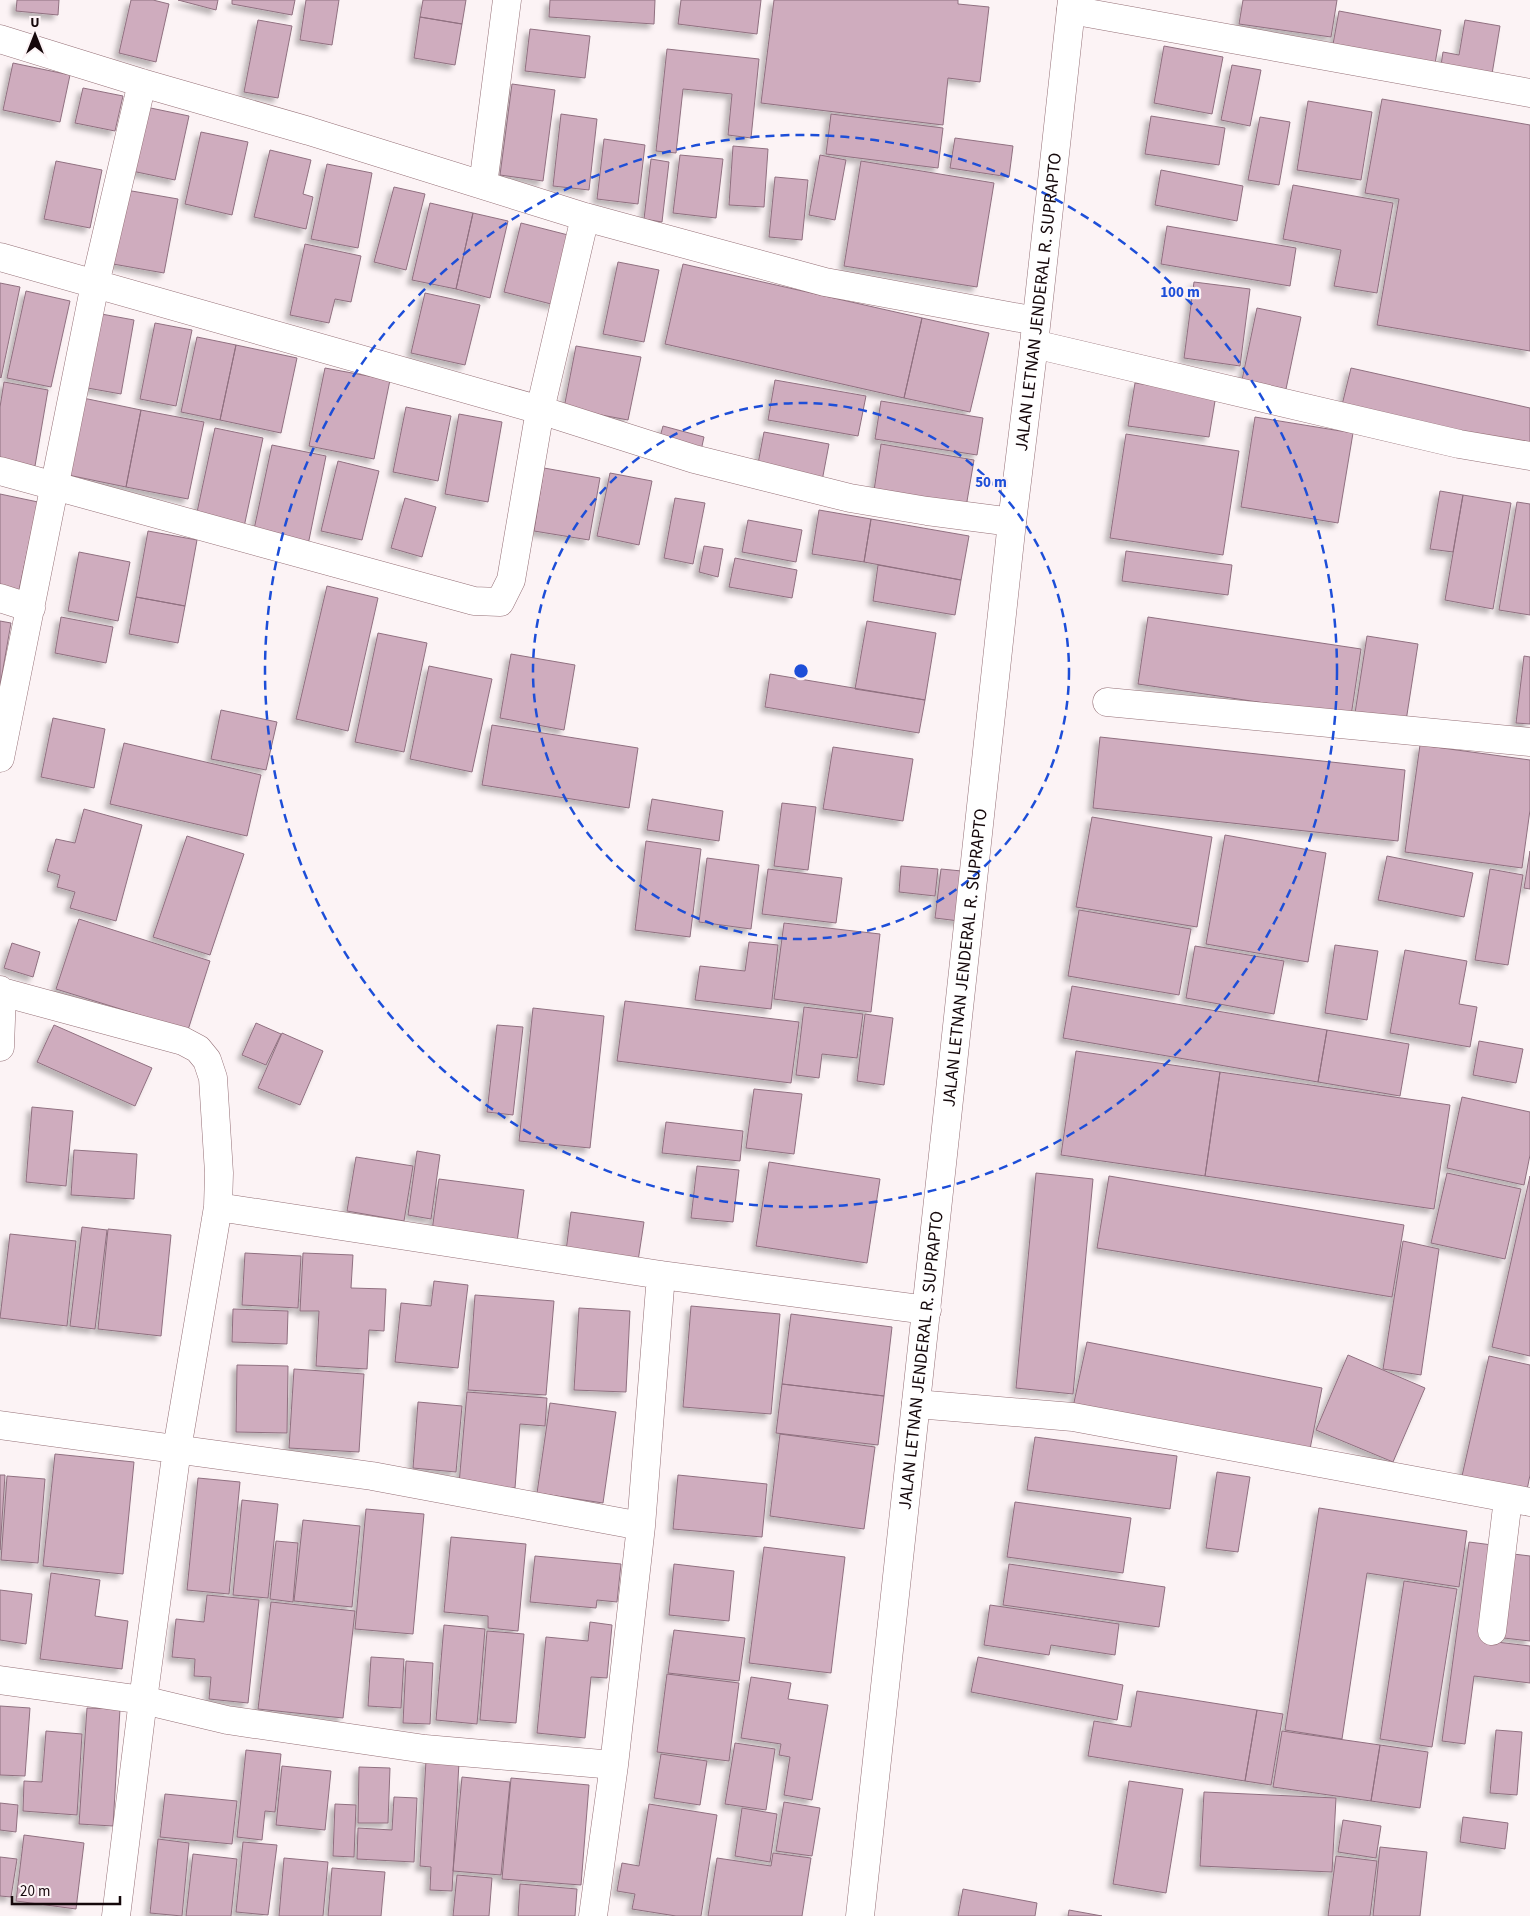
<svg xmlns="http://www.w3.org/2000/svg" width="1530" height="1916" font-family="'Source Sans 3',sans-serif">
  <defs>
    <filter id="shadow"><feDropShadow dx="-4.5" dy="4.5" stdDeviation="2.5" flood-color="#0004"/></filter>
  </defs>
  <rect width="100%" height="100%" fill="#fcf3f5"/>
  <path fill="#cfacbe" stroke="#907080" filter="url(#shadow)" d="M17,0H59L58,15L16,11Z
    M131,0H153L169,4L156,62L119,53Z
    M178,0H218L216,10Z
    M232,0H295L292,15L232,4Z
    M306,0H339L332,45L300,40Z
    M423,0H466L462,24L420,17Z
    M550,0H655L654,24L549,17Z
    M681,0H761L757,34L678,24Z
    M774,0H958V4L989,7L980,82L948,78L943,125L761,103Z
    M1243,0H1337L1331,37L1239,24Z
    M1339,11L1441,30L1434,69L1332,50Z
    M420,17L462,24L455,65L414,58Z
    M258,20L292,26L278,98L244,92Z
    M1465,20L1500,26L1491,80L1440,72L1443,52L1459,55Z
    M530,29L590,36L585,78L525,71Z
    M1164,46L1223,57L1212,114L1154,103Z
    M667,49L759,59L751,138L728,135L732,94L683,89L676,153L656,151Z
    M13,63L70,75L60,122L3,110Z
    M1232,65L1261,70L1250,126L1221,120Z
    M512,84L555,90L543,181L500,175Z
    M83,88L123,96L115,131L75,123Z
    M1382,99L1530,125V351L1377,325L1399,199L1365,193Z
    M1308,101L1372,112L1361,180L1297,170Z
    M141,106L189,116L175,180L127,170Z
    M561,114L597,119L589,190L553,186Z
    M831,114L943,128L938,168L826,154Z
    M1151,116L1225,128L1219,165L1145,154Z
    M1260,117L1290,122L1279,185L1248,180Z
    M201,132L248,142L232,215L185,204Z
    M955,138L1013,146L1009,177L950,168Z
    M604,139L645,145L638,204L597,199Z
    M733,146L768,149L764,207L729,205Z
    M270,150L311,160L303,194L313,197L306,229L254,217Z
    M680,155L723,159L716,218L673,213Z
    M820,155L846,160L835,220L809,215Z
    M651,159L669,162L662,222L644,219Z
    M56,161L102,170L90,228L44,219Z
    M861,161L994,183L977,287L844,266Z
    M327,164L372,173L358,248L311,239Z
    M1161,170L1243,186L1237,221L1155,205Z
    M775,177L808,180L802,240L769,237Z
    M1293,185L1393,203L1377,293L1334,286L1341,250L1283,239Z
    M394,187L425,194L406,270L374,262Z
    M126,190L178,199L164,273L113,264Z
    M430,203L473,213L456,289L412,280Z
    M473,213L508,221L490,298L456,289Z
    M521,223L572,236L555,305L504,292Z
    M1167,226L1296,248L1290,286L1161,264Z
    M305,244L361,256L351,302L335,299L329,323L290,315Z
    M618,262L659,270L644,342L603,334Z
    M683,264L922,318L904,398L665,344Z
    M1194,282L1250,289L1240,366L1184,358Z
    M0,283L20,287L1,378L0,377Z
    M26,291L70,301L51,387L7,378Z
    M425,293L480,305L465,365L411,353Z
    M1257,308L1301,317L1286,389L1242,380Z
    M96,313L134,320L121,394L82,387Z
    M922,318L989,333L970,412L904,398Z
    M155,323L192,330L176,406L140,399Z
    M197,337L236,345L220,420L181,412Z
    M236,345L297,358L281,433L220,420Z
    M576,346L641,357L628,420L564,408Z
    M325,368L390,380L374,459L309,446Z
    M1351,368L1530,408V447L1342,405Z
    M775,380L866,396L858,436L768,420Z
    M4,382L48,390L35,466L0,460V407Z
    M1135,383L1216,395L1209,437L1128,426Z
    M83,398L141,410L126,487L68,475Z
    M881,401L983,418L977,455L875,439Z
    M406,407L451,416L438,481L393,472Z
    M141,410L204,422L188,499L126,487Z
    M459,414L502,422L488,502L445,494Z
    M1255,417L1353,433L1338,523L1241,507Z
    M663,426L704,437L700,455L658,444Z
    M215,428L263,438L244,527L196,517Z
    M764,432L829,444L822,481L757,469Z
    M1126,434L1239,451L1223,555L1110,538Z
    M881,444L974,460L965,513L873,497Z
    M272,445L326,456L308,545L253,534Z
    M338,461L379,471L362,540L321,531Z
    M544,468L600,478L589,540L534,531Z
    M610,473L652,481L639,545L597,536Z
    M1440,491L1463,495L1453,552L1430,549Z
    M0,494L38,502L19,590L0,586Z
    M1463,495L1511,503L1493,609L1445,600Z
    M405,498L436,507L422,557L391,548Z
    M675,498L705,503L693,564L664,558Z
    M1517,502L1530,504V615L1499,610Z
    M819,510L871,519L864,562L812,554Z
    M871,519L969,536L961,580L864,562Z
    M748,520L802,530L796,562L742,552Z
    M148,531L197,540L185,606L136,597Z
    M704,546L723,549L718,577L699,572Z
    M1126,551L1232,565L1228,595L1122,581Z
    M79,552L130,562L118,621L68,611Z
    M735,558L797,570L792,598L729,587Z
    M878,565L961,580L955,615L873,601Z
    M327,586L378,598L348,731L296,719Z
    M136,597L185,606L178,643L129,634Z
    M61,617L113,627L106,663L55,653Z
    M1148,617L1361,649L1351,716L1138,684Z
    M0,621L11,623L0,686Z
    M867,621L936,633L925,700L855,689Z
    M378,633L427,643L404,752L355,742Z
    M1367,636L1418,644L1406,721L1355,713Z
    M511,654L575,665L564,730L500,718Z
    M1524,656L1530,657V724L1516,723Z
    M429,666L492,679L472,772L410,759Z
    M770,674L925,700L919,733L765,707Z
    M221,710L277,722L266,770L211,759Z
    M53,718L105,729L94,788L41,777Z
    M492,725L638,748L629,808L482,785Z
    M1100,737L1405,770L1398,841L1093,808Z
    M124,743L261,775L247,836L110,804Z
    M1420,745L1530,760V810L1522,868L1405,852Z
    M833,747L913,759L903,821L823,809Z
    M652,799L723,811L719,841L647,830Z
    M782,803L816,807L808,870L774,866Z
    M84,809L142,825L116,921L70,908L75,892L57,887L60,875L47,871L56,839L75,843Z
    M1092,817L1212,837L1197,927L1076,907Z
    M1225,835L1326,853L1308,962L1206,944Z
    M187,836L244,854L210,955L153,937Z
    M646,841L701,849L690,937L635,930Z
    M1530,851V889L1524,888Z
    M1387,856L1473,873L1464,917L1378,900Z
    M707,858L759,865L751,929L699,922Z
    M901,866L938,869L935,896L899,892Z
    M768,869L842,878L836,923L762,914Z
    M941,869L972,872L967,922L935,918Z
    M1490,869L1523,875L1508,965L1475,960Z
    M1079,910L1191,929L1179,995L1068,976Z
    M79,919L210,961L188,1030L56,989Z
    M784,923L880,934L871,1012L774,999Z
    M749,942L778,945L771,1009L695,1000L700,966L745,971Z
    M12,943L40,952L33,977L4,968Z
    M1335,945L1378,951L1367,1020L1325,1013Z
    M1195,946L1284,961L1274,1014L1186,998Z
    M1405,950L1467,961L1459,1004L1477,1007L1470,1047L1390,1033Z
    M1072,986L1327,1030L1318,1082L1063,1038Z
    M625,1001L799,1022L791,1083L617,1061Z
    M804,1007L863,1014L857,1058L822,1054L819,1078L796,1075Z
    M533,1008L604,1016L590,1148L519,1141Z
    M865,1014L893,1018L884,1085L857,1081Z
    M256,1023L281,1034L266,1065L242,1055Z
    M54,1025L152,1068L135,1106L37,1062Z
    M497,1025L523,1027L513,1115L487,1112Z
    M1327,1030L1409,1044L1400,1096L1318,1082Z
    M282,1033L323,1051L300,1105L258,1088Z
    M1479,1041L1523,1049L1516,1083L1473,1075Z
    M1076,1051L1220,1072L1205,1176L1061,1155Z
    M1220,1072L1450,1105L1434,1209L1205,1176Z
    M754,1089L802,1094L794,1154L746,1148Z
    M1462,1097L1530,1112V1155L1524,1185L1447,1168Z
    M32,1107L73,1111L66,1186L26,1182Z
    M666,1122L743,1131L740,1161L662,1153Z
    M74,1150L137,1154L134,1199L71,1195Z
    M417,1151L440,1155L431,1219L408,1215Z
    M356,1157L413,1166L404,1221L347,1211Z
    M769,1162L880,1179L867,1263L756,1246Z
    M697,1166L739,1170L733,1222L691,1218Z
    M1036,1173L1093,1179L1073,1394L1016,1388Z
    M1447,1173L1521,1189L1505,1259L1431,1243Z
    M1109,1176L1404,1225L1392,1297L1097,1248Z
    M1530,1176V1356L1492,1347Z
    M439,1179L524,1190L517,1242L432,1231Z
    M571,1212L644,1222L638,1261L566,1251Z
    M82,1227L107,1230L95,1329L70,1326Z
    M108,1229L171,1235L161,1336L98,1329Z
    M10,1234L76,1241L67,1326L0,1318Z
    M1403,1241L1439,1249L1421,1375L1383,1369Z
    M245,1253L301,1256L298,1308L242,1305Z
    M303,1253L353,1255L351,1288L386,1289L384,1331L369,1330L367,1369L316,1366L319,1311H300Z
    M434,1281L468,1285L458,1368L395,1362L401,1303L431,1306Z
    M475,1295L554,1301L546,1395L468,1390Z
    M691,1306L780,1314L771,1414L683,1407Z
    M579,1308L630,1311L626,1392L574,1390Z
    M233,1309L288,1311L287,1344L232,1342Z
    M791,1314L892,1327L884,1396L782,1384Z
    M1087,1342L1322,1388L1309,1454L1073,1407Z
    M1348,1355L1425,1388L1393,1462L1316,1430Z
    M1489,1356L1530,1365V1475L1527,1490L1462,1476Z
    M237,1365L288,1366L287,1433L236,1432Z
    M294,1369L364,1374L359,1452L289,1448Z
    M782,1384L884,1396L878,1445L776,1433Z
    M467,1392L547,1398L545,1426L520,1424L515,1488L459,1484Z
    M418,1402L462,1406L456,1472L413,1468Z
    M550,1403L616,1412L603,1503L537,1493Z
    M780,1434L875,1447L864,1529L770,1516Z
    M1035,1437L1177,1456L1170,1509L1027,1490Z
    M55,1454L134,1462L123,1574L43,1566Z
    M1217,1472L1250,1477L1238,1552L1206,1548Z
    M0,1475H5L0,1550Z
    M678,1475L767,1484L762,1537L673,1529Z
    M7,1476L45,1479L38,1563L1,1560Z
    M198,1478L240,1482L229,1594L187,1590Z
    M242,1500L278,1504L268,1598L233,1595Z
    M1015,1502L1131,1518L1123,1573L1007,1557Z
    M1319,1508L1467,1531L1459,1587L1367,1573L1342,1739L1285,1730Z
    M366,1509L424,1514L413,1634L355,1629Z
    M303,1520L360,1526L352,1607L294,1601Z
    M451,1537L526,1544L518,1631L488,1628V1616L444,1612Z
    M276,1541L298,1543L293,1602L270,1599Z
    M1469,1542L1500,1546L1488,1641L1530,1646V1683L1474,1676L1465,1744L1442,1741Z
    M764,1547L845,1557L831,1673L749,1663Z
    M1505,1553L1530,1556V1641L1495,1637Z
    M535,1556L621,1564L617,1602L597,1600L596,1608L530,1602Z
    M674,1564L734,1571L729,1621L669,1615Z
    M1009,1564L1165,1587L1159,1627L1003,1605Z
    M51,1573L100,1580L95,1616L128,1621L122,1669L40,1659Z
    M1404,1581L1457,1589L1432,1747L1380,1739Z
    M0,1590L32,1594L26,1644L0,1640Z
    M207,1595L259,1600L248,1703L209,1699L211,1677L194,1676L195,1659L172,1657L176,1619L204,1622Z
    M271,1602L355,1611L343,1718L258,1709Z
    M990,1605L1119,1624L1115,1655L1051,1645L1049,1655L984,1645Z
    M590,1622L612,1625L607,1678L591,1677L585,1738L537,1733L546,1637L588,1641Z
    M444,1625L485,1629L477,1724L436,1720Z
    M674,1630L745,1638L739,1681L668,1673Z
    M487,1631L524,1634L516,1723L480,1720Z
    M371,1657L404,1659L401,1708L368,1706Z
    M978,1657L1123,1685L1117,1720L971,1692Z
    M406,1661L433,1663L430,1724L403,1723Z
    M667,1674L739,1683L729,1761L657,1752Z
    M751,1677L791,1683L788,1699L828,1705L812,1800L784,1795L790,1757L779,1755L781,1744L741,1738Z
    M1137,1691L1257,1710L1245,1781L1088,1756L1094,1721L1131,1727Z
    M0,1706L30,1708L25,1776L0,1775Z
    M87,1708L120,1709L113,1826L79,1824Z
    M1257,1710L1283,1714L1271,1785L1245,1781Z
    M1496,1730L1522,1732L1517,1795L1490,1793Z
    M46,1731L82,1734L77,1815L23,1811L24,1781L42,1782Z
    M1282,1731L1380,1745L1371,1801L1273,1787Z
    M735,1743L775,1749L766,1810L725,1804Z
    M1380,1745L1428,1752L1420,1808L1371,1801Z
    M246,1750L281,1754L275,1812L265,1811L262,1840L237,1837Z
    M661,1754L707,1761L700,1805L654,1798Z
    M426,1760L459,1762L452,1891L430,1890L431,1867L420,1866Z
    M282,1766L331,1771L325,1830L276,1825Z
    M359,1767L390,1768L388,1823H358Z
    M462,1777L510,1782L501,1875L453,1871Z
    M511,1778L589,1785L581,1885L502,1879Z
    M1129,1781L1183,1789L1166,1893L1113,1884Z
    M1204,1792L1336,1798L1332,1872L1200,1866Z
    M165,1794L237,1801L232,1844L160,1837Z
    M394,1797L417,1798L414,1862L357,1859L358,1828L392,1830Z
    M784,1802L820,1808L812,1856L776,1851Z
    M0,1803L18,1805L16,1832L0,1830Z
    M335,1804L356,1805L354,1857L333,1856Z
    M649,1804L717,1815L701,1916H676L632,1909L635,1894L617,1891L622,1863L639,1866Z
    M742,1808L777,1814L770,1862L735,1856Z
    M1463,1817L1508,1823L1505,1849L1460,1842Z
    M1343,1820L1381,1826L1376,1858L1338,1852Z
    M24,1835L84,1843L76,1909L16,1901Z
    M158,1839L189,1843L182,1916L150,1913Z
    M243,1842L277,1845L268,1915L236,1912Z
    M1380,1847L1427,1852L1420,1916H1373Z
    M773,1853L811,1858L802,1916H708L717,1858L771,1866Z
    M193,1854L237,1859L231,1916H186Z
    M1336,1856L1377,1861L1370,1916H1328Z
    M0,1857L17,1859L11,1897L0,1896Z
    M284,1858L328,1862L323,1916H279Z
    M332,1868L385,1872L381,1916H328Z
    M457,1875L492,1878L489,1916H453Z
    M520,1884L577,1889L575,1916H518Z
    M963,1889L1037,1903L1035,1916H958Z
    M1069,1910L1102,1916H1068Z"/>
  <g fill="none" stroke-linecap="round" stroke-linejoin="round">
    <g stroke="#957077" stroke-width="29">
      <path id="minor" d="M1071,10L1530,93
        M0,39L142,83L309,131L585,217L825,282L1036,321
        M483,185L507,0
        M0,257L540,410L694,459L850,498L927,511L1012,522
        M1034,344L1459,444L1530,456
        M0,471L474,601L500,602L511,580L540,410L585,217
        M0,598L31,608
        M1107,702L1530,742
        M0,758L95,284L142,83
        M0,990L2,992L183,1041L198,1049L207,1060L213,1078L219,1173L218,1207L661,1275L927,1310
        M0,992H2L0,1047
        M916,1404L1073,1417L1530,1502
        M0,1425L372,1476L641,1526
        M1492,1631L1508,1499
        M0,1680L143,1700L227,1720L425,1749L614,1765L641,1526L661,1275
        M116,1916L143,1700L177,1449L218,1207
        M593,1916L614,1765"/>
    </g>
    <g stroke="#957077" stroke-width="29">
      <g id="primary">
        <path id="s1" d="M860,1916L1012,522L1034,344L1072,0"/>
      </g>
    </g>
    <use href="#minor" stroke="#fff" stroke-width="28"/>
    <use href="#primary" stroke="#fff" stroke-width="28"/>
  </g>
  <g fill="none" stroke="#1d4ed8" stroke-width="2.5" stroke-dasharray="9 6">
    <circle cx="801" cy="671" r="268"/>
    <circle cx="801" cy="671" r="536"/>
  </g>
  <g text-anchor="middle" stroke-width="4.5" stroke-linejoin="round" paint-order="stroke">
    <g font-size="18" fill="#15080b" stroke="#fcf3f5">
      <text dy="6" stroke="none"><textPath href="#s1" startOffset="1624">JALAN LETNAN JENDERAL R. SUPRAPTO</textPath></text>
      <text dy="6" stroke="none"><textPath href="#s1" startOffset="964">JALAN LETNAN JENDERAL R. SUPRAPTO</textPath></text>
      <text dy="6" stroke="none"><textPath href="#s1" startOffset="559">JALAN LETNAN JENDERAL R. SUPRAPTO</textPath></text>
    </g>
  </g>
  <circle cx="801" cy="671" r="8" fill="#1d4ed8" stroke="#fcf3f5" stroke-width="2.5"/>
  <g font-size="15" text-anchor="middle" font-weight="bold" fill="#1d4ed8" stroke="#fcf3f5" stroke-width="4.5" stroke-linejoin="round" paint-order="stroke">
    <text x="1180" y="297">100 m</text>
    <text x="991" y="487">50 m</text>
  </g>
  <g transform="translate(35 35)" stroke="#fcf3f5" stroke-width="4" paint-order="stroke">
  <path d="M0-4L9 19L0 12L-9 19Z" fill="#15080b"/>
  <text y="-8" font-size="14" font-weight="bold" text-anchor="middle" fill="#15080b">U</text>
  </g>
  <path d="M12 1896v8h108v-8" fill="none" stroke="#15080b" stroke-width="2.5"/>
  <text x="20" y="1896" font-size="15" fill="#15080b" stroke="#fcf3f5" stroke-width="4" paint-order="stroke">20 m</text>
</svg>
